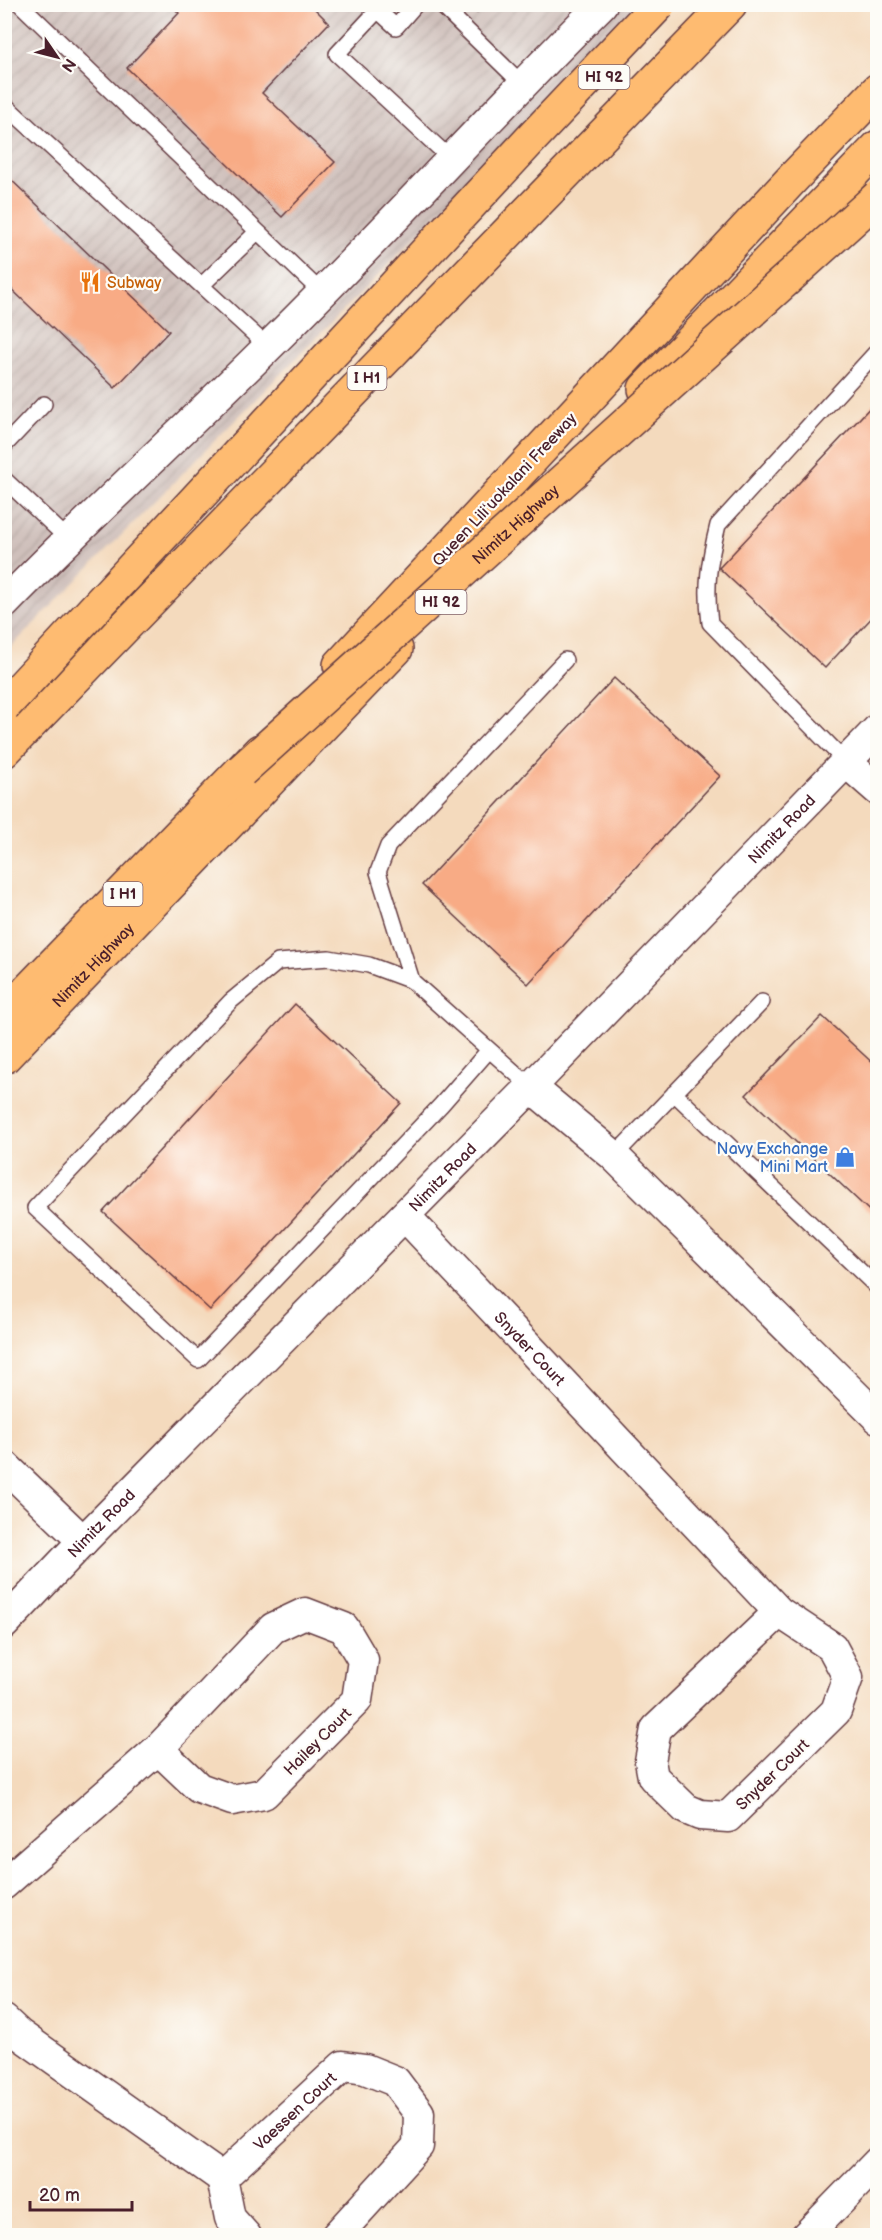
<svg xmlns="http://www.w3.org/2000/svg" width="882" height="2240" font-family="'Balsamiq Sans',sans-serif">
  <defs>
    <pattern id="industrial-furrows" width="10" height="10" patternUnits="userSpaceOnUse" patternTransform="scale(1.5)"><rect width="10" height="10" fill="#cfc0bb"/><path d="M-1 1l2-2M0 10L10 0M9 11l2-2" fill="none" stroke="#b3a5a1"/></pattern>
  </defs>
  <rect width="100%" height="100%" fill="#fdfcf7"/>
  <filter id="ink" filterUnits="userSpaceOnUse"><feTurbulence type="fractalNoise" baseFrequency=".0167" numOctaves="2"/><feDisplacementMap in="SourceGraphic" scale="12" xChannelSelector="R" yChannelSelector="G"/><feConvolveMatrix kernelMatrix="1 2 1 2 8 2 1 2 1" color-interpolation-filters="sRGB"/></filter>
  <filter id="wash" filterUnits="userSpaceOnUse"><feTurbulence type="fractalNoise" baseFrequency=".008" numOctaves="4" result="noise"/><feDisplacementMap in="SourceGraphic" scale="24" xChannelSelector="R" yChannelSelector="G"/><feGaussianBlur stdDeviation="1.35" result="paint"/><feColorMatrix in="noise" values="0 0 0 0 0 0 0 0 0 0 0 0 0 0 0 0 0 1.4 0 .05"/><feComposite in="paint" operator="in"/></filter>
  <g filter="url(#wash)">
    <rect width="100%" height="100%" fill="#f4dabd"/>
    <path fill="url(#industrial-furrows)" d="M5,5H645L5,653Z"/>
    <g id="blocks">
      <path fill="#f8ab85" d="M170,4H310L329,23L262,93L335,162L282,217L127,68L179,13Z
        M469,4H484L477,12Z
        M4,173L169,331L115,388L4,282Z
        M878,399V611L825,668L719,568Z
        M614,678L720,776L528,984L422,885Z
        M295,1004L401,1103L210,1310L103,1212Z
        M822,1016L878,1068V1219L746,1095Z"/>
    </g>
  </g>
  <g filter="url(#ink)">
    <use href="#blocks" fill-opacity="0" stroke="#643b41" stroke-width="1.5"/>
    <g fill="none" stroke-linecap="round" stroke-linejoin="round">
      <g stroke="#643b41" stroke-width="18">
        <path id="service" d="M20,4L321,292
          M440,4L522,84
          M372,5L396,27L416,4
          M378,10L337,54L452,160
          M4,104L268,347
          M202,285L257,232
          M4,446L44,404
          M4,479L68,539
          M846,762L710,623C705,586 709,561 718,525L878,350
          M412,981L378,872L388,846L565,660
          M489,1050L441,1105L198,1360L35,1208L231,1001L278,962L329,958L369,965L412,981L531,1087
          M674,1093L878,1288
          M614,1156L762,1002"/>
      </g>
      <g stroke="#643b41" stroke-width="33">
        <g id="minor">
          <path d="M4,604C90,516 180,434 267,348C382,236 488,117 602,4"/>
          <path d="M846,762L878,790"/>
          <path d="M531,1087L614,1156L878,1418"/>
          <path id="s1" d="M405,1216L779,1612L832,1647L848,1677L836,1711L728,1817L700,1815L686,1809L653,1777L650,1761L656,1729L779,1612"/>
          <path d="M4,1465L83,1541"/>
          <path id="s2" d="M4,1624L83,1541L531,1087L878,729"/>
          <path d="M4,1884L158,1749L273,1628L305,1613L344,1628L363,1660L357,1700L264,1794L232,1800L199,1788L158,1749"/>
          <path d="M4,2020L19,2034L222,2178L230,2218L246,2236"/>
          <path id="s3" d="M222,2178L343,2066L365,2069L395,2081L419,2113L418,2146L336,2236"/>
          <path d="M806,2236L878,2162"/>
        </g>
      </g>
      <g stroke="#643b41" stroke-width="36">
        <g id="primary">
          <path d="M645,389L878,147"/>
          <path id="s4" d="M4,1057L396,649"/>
        </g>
      </g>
      <g stroke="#643b41" stroke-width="36">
        <path id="motorway" d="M340,665L795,176L878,90
          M4,751L730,4
          M4,1015L260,751"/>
      </g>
      <use href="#service" stroke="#fff" stroke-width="15"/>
      <use href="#minor" stroke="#fff" stroke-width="30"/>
      <use href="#primary" stroke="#febb71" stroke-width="33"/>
      <use href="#motorway" stroke="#febb71" stroke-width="33"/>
      <g stroke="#643b41" stroke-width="36" stroke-linecap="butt">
        <g id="motorway-bridge">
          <path d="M4,706L533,137L659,4"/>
          <path id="s5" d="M241,771L878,197"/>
        </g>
      </g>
      <use href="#motorway-bridge" stroke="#febb71" stroke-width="33"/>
    </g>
  </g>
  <defs>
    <g id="restaurant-bare" transform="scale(1.62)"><path d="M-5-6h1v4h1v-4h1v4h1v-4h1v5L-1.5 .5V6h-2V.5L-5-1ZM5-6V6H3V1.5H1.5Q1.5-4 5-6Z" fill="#e8710a" stroke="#fdfcf7" stroke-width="2.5" paint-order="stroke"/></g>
    <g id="shop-bare" transform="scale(1.62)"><path d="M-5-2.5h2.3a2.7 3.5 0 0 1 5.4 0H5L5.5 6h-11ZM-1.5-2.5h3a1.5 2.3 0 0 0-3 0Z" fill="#3f7fe0" stroke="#fdfcf7" stroke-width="2.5" paint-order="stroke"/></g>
  </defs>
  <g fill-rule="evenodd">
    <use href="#restaurant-bare" x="90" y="282"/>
    <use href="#shop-bare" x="845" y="1157"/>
  </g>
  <g text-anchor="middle" stroke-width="4.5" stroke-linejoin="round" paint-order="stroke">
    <g fill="#fdfcf7" stroke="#806168" stroke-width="1.5">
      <rect x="578.5" y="65" width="51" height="24" rx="4.5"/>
      <rect x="347.5" y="366" width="39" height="24" rx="4.5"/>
      <rect x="415.5" y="590" width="51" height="24" rx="4.5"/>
      <rect x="103.5" y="882" width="39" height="24" rx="4.5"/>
    </g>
    <g font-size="15" font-weight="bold" fill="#4a1f2b">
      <text x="604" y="82">HI 92</text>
      <text x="367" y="383">I H1</text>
      <text x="441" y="607">HI 92</text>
      <text x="123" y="899">I H1</text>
    </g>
    <g font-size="16" fill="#c56008" stroke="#fdfcf7" text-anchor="start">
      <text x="107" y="288">Subway</text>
    </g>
    <g font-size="16" fill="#4a1f2b" stroke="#fdfcf7">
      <text transform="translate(504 489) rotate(-47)" y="6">Queen Liliʻuokalani Freeway</text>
      <text dy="6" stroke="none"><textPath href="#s5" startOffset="369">Nimitz Highway</textPath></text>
      <text dy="6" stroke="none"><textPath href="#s2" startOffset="1112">Nimitz Road</textPath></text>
      <text dy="6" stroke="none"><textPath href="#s4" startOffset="128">Nimitz Highway</textPath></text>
      <text dy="6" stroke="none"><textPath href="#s2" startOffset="626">Nimitz Road</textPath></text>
      <text dy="6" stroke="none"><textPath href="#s1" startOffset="182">Snyder Court</textPath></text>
      <text dy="6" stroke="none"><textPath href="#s2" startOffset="140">Nimitz Road</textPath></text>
      <text transform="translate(317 1741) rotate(-45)" y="6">Hailey Court</text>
      <text transform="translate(772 1774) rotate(-44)" y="6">Snyder Court</text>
      <text dy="6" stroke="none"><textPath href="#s3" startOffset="99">Vaessen Court</textPath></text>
    </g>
    <g font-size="16" fill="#366cbe" stroke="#fdfcf7" text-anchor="end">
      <text x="828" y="1154">Navy Exchange<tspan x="828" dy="18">Mini Mart</tspan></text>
    </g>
  </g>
  <rect width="882" height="2240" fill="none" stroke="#fdfcf7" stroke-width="24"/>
  <g transform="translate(57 57) rotate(125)" stroke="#fdfcf7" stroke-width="4.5" paint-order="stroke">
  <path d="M0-4.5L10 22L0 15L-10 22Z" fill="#4a1f2b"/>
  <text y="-9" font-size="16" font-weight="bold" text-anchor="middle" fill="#4a1f2b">N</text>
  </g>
  <path d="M30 2201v9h102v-9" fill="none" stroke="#4a1f2b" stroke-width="3"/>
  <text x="39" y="2201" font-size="18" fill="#4a1f2b" stroke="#fdfcf7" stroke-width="4.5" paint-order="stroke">20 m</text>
</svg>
